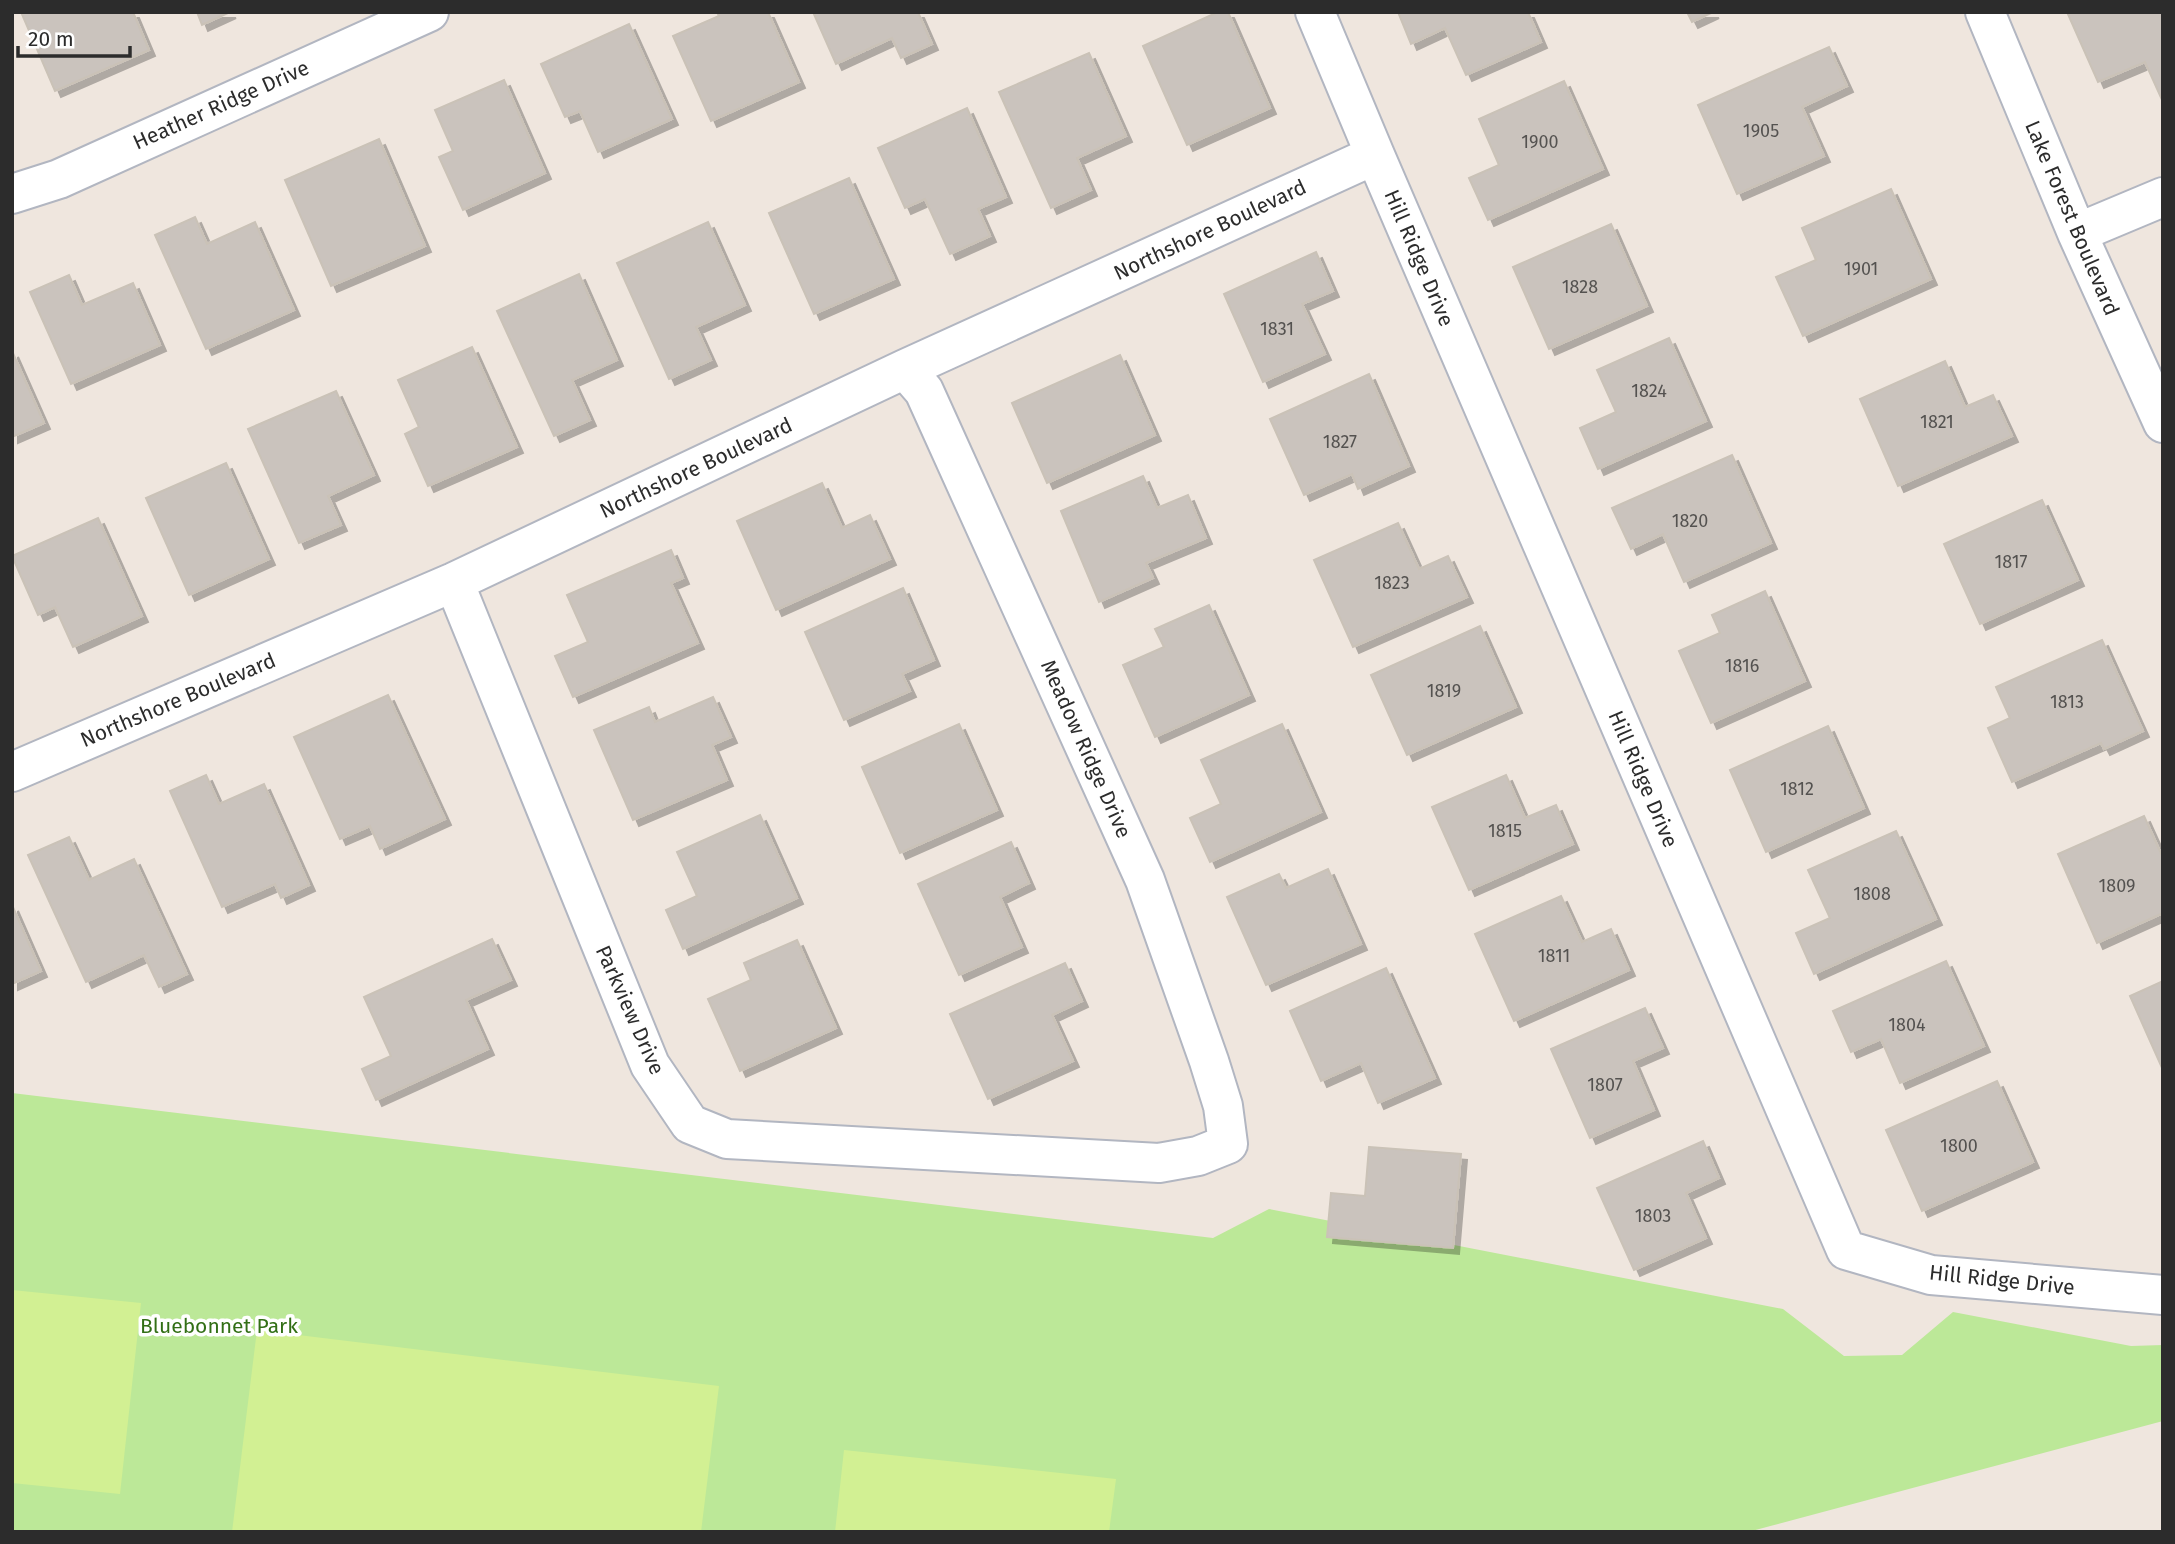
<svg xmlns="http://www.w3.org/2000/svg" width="2175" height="1544" font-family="'Fira Sans',sans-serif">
  <defs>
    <filter id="shadow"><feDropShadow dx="6" dy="6" stdDeviation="0" flood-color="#0004"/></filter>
  </defs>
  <rect width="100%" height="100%" fill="#efe6de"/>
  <path fill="#bce898" d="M12,1093L1213,1238L1269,1209L1783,1309L1844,1356L1902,1355L1953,1312L2131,1346L2163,1345V1421L1748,1532H12Z"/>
  <path fill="#d2f093" d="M12,1290L141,1303L120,1494L12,1483Z
    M257,1330L719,1386L701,1532H232Z
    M844,1450L1116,1479L1109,1532H835Z"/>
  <path fill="#cac3bd" stroke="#cac2b7" stroke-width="2" filter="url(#shadow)" d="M21,12H133L149,50L55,91Z
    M197,12H230L202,25Z
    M717,12H768L799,82L711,121L673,36L719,16Z
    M813,12H918L932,44L901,58L892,38L836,64Z
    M1218,12H1228L1270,108L1187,145L1143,46Z
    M1398,12H1528L1541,42L1466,75L1445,28L1411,44Z
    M1687,12H1713L1692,22Z
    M2067,12H2163V102L2145,62L2098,82Z
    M629,24L672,119L598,152L580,111L565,117L541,64Z
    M1829,47L1847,86L1802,107L1824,156L1737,194L1698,105Z
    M1089,53L1126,136L1077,158L1091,190L1051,208L999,92Z
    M504,80L545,173L463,210L439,157L453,151L435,110Z
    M1564,81L1603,169L1488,220L1469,178L1499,165L1479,119Z
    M967,108L1006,197L978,209L990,236L950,254L925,199L905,208L878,148Z
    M379,139L425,246L331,286L285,180Z
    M849,178L894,279L814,314L769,213Z
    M1891,189L1931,279L1803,336L1776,277L1816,260L1802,228Z
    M195,217L207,244L255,222L294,310L206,349L155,235Z
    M708,222L745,305L696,327L711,360L669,379L617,263Z
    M1611,224L1647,306L1549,349L1513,267Z
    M1316,252L1333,291L1302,304L1325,354L1263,382L1224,294Z
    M579,274L617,360L572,380L590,420L554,436L497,311Z
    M69,275L82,305L133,283L160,345L71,384L30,292Z
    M1669,338L1706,421L1598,469L1580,428L1616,412L1597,370Z
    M472,347L517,447L428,486L405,434L419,427L398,380Z
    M12,351L44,423L12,437Z
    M1120,355L1155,435L1047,483L1012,403Z
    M1945,361L1965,407L1993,395L2012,436L1898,486L1860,399Z
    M1369,374L1409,466L1358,489L1352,474L1304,495L1270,419Z
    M336,391L374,475L328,496L341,525L299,543L248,429Z
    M1732,455L1771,543L1684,582L1663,534L1631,549L1612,508Z
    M226,463L269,559L189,595L146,498Z
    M1143,476L1157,508L1188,495L1206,538L1146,563L1153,578L1099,602L1061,511Z
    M822,483L842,528L870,515L890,559L776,610L737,521Z
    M2042,500L2078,580L1980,624L1944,544Z
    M98,518L142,616L73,647L55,607L38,615L12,556Z
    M1398,523L1419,569L1448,556L1467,597L1353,647L1314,560Z
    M671,550L683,578L671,583L698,643L573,697L555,656L588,642L567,595Z
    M903,588L934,660L902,674L910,691L844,720L805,632Z
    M1765,591L1805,681L1711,723L1679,651L1720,633L1712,615Z
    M1209,605L1249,695L1155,737L1123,665L1164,647L1155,629Z
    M1480,626L1516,707L1407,755L1371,675Z
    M2102,640L2143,731L2104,749L2101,743L2012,782L1988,728L2010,718L1996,687Z
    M388,695L445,819L380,849L370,826L340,839L294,737Z
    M713,697L731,737L712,745L727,780L633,820L594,730L649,707L655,722Z
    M959,724L997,810L900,853L862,767Z
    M1282,724L1321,812L1210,862L1190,818L1221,804L1201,760Z
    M1828,726L1864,808L1766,852L1730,770Z
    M206,775L219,804L264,784L309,885L281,898L275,884L222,907L170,791Z
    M1506,775L1525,818L1556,805L1573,844L1469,890L1432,807Z
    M760,815L797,898L683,949L666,910L697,896L677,852Z
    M2144,816L2163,858V913L2097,943L2058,854Z
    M1896,831L1936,919L1814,974L1796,933L1830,918L1808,870Z
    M69,837L89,880L134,859L187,974L159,987L144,955L86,982L28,855Z
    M1011,842L1029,883L1000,897L1022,947L959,975L918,884Z
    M1328,869L1361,944L1266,985L1227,897L1279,874L1286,888Z
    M1561,896L1582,942L1611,929L1629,970L1514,1021L1475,934Z
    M12,905L41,971L12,984Z
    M492,939L511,980L466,1000L488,1049L376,1100L362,1069L391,1056L364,997Z
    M797,940L836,1028L740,1071L708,999L751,980L744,963Z
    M1946,961L1984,1046L1900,1083L1881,1039L1851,1052L1833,1011Z
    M1065,963L1082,1001L1052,1015L1073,1061L988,1099L950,1014Z
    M1386,968L1435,1078L1378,1103L1361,1063L1321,1081L1290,1011Z
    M2163,981V1070L2130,996Z
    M1645,1008L1663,1048L1633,1061L1654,1110L1590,1138L1551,1049Z
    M1997,1081L2033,1162L1922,1211L1886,1130Z
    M1703,1141L1719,1178L1686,1193L1706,1238L1634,1270L1597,1188Z
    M1369,1147L1461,1154L1453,1248L1327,1237L1331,1193L1365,1196Z"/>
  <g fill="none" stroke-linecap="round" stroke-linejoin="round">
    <g stroke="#b2b6c1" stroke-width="42">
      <path id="minor" d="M1315,12L1375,155L1846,1250L1931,1275L2163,1295
        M1985,12L2077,233L2163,423
        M12,194L59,179L429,12
        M2077,233L2163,197
        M454,582L650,1065L690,1124L727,1139L1159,1163L1198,1156L1228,1144L1223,1106L1209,1061L1145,880L924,391L905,369
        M12,772L454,582L905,369L1375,155"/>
    </g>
    <use href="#minor" stroke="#fff" stroke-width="38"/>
  </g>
  <g text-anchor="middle" stroke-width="7" stroke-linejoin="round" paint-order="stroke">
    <g font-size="18" fill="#545250">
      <text x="1761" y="137">1905</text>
      <text x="1540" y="148">1900</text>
      <text x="1861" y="275">1901</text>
      <text x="1580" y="293">1828</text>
      <text x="1277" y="335">1831</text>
      <text x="1649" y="397">1824</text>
      <text x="1937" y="428">1821</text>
      <text x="1340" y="448">1827</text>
      <text x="1690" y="527">1820</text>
      <text x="2011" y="568">1817</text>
      <text x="1392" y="589">1823</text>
      <text x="1742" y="672">1816</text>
      <text x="1444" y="697">1819</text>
      <text x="2067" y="708">1813</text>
      <text x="1797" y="795">1812</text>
      <text x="1505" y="837">1815</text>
      <text x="2117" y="892">1809</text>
      <text x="1872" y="900">1808</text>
      <text x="1554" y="962">1811</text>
      <text x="1907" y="1031">1804</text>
      <text x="1605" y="1091">1807</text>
      <text x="1959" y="1152">1800</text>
      <text x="1653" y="1222">1803</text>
    </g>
    <g font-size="21" fill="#2c2c2c" stroke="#fff">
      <text transform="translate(221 105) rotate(-24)" y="7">Heather Ridge Drive</text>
      <text transform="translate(2072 218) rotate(67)" y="7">Lake Forest Boulevard</text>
      <text transform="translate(1210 230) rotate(-25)" y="7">Northshore Boulevard</text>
      <text transform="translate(1419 258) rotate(67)" y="7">Hill Ridge Drive</text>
      <text transform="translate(696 468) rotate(-25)" y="7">Northshore Boulevard</text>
      <text transform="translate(178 700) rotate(-23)" y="7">Northshore Boulevard</text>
      <text transform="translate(1086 749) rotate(66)" y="7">Meadow Ridge Drive</text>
      <text transform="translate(1643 779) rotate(67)" y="7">Hill Ridge Drive</text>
      <text transform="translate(630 1010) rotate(66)" y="7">Parkview Drive</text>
      <text transform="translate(2002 1280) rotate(6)" y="7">Hill Ridge Drive</text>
    </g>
    <g font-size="21" fill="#326f16" stroke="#fff">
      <text x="219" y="1333">Bluebonnet Park</text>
    </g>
  </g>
  <rect width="2175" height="1544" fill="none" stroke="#2c2c2c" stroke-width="28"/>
  <path d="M18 46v10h112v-10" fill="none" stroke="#2c2c2c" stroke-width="3.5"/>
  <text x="28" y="46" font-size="21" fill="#2c2c2c" stroke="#ffffff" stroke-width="5" paint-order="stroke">20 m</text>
</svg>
